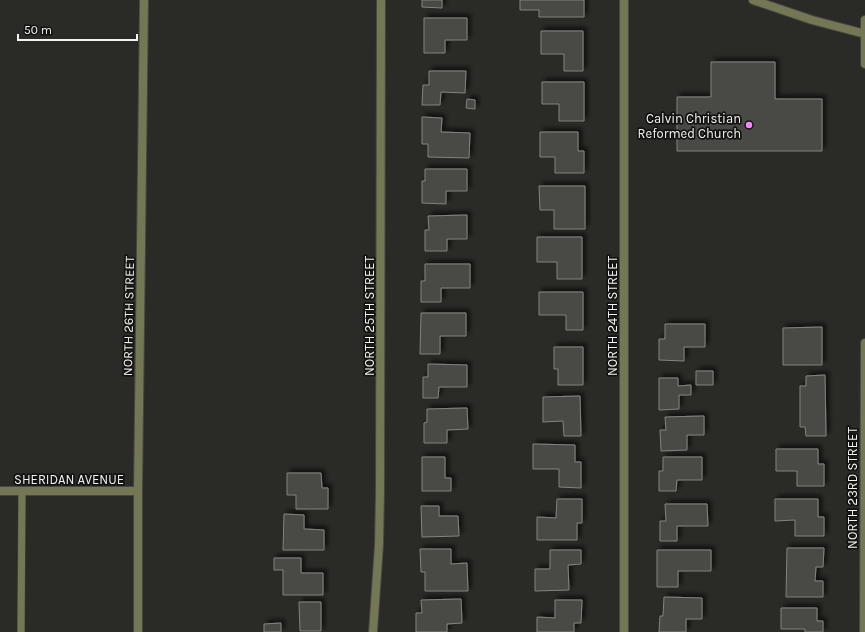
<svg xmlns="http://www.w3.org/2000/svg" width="865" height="632" font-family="Karla,sans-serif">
  <defs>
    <filter id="shadow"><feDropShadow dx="3.5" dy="-3.5" stdDeviation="2" flood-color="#0009"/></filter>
  </defs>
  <rect width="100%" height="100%" fill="#2a2a27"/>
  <path fill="#484844" stroke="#83837f" filter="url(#shadow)" d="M422,0H442V8L422,7Z
    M520,0H584V17H539V10H520Z
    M424,18H467V40H445V53H424Z
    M541,31H583V71H564V54H541Z
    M711,62H775V99H822V151H677V97H711Z
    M429,71H466L465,93L441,92L440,105H422L423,85H429Z
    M542,82H584V121H559V104H542Z
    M467,99L475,100V109L466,108Z
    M422,117L442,118L441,132L470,133L469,158L428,157V144H422Z
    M540,132H578V151H584V173H555V157H540Z
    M425,169H467V191H446V204L422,203V181H425Z
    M539,186H585V229H554V210H540Z
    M467,215V239H447V251H425V230H429L428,216Z
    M537,237H582V279H557V262H537Z
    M425,264H470V288H441V302H421V281H425Z
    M539,292H583V330H566V315H539Z
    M421,313H466V336H440V354H420Z
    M665,324H705V347H684V361L659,360V339H665Z
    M822,327V365H783V328Z
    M554,347H583V385H558V369H554Z
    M428,364L467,365V387H439L438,398H423V377H428Z
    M696,371H713V385H696Z
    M825,375L826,436H806L805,427H800V386H806V376Z
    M659,378H678V386L691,385V395H679V409L659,410Z
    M580,396L581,436H564L563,421L543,422V397Z
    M467,408L468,429L447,430V443H424V423L427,422V409Z
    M704,416V435H687V450L661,451L660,430H666L665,417Z
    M533,444L575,445V462H581V488L559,487V469H533Z
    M776,449H818V464H824V486H797V471H776Z
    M422,457H445V478H451V491H422Z
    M663,457H702V480H677L676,491H659V471H663Z
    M287,473H321L322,488H328V509H296V495H287Z
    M557,499H582V523H577V540H537V517L556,518Z
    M775,499H818V517H824V536H795V520L775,521Z
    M665,504H707L708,526H677V541H660V521H666Z
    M421,506H439V516H458L459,536L422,537Z
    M284,514L304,515V529L324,530V550H283Z
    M787,548H824L823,567H816L815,581H823V597H786Z
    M420,549H451V564L467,563L468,591H425V572H421Z
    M550,550H581V564L568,565L569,590L535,591V569H550Z
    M657,550H711V571H678V587H657Z
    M274,558H301V573H323V595H283V570H274Z
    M664,597L702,598V619H686V632H659L660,616H663Z
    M461,599L462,623L447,624V632H416V613H422L421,600Z
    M555,600H582L581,623H574V632H537V617L555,618Z
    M299,602H321V631H300Z
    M781,608H817V621H823V632H805V629H781Z
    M281,623V632H264V624Z"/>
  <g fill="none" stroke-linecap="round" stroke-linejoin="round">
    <g stroke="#464643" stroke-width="8">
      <path id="lane" d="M21,632L22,491"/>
    </g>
    <g stroke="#464643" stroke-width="10">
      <path id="street" d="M624,0V632
        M753,0L812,20L865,34
        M865,20V64
        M0,491H138
        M138,632V491L144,0
        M373,632L379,545L380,491L381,0
        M864,632L865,343"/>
    </g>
    <use href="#lane" stroke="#737754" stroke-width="7"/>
    <use href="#street" stroke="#737754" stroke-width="8"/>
  </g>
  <circle fill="#ee8bf8" stroke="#131311" stroke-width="1.5" cx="749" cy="125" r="4"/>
  <g text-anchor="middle" stroke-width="3.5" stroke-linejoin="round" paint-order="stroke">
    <g font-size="13" fill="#f3f4f1" stroke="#131311" text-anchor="end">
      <text x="741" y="123">Calvin Christian<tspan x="741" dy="15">Reformed Church</tspan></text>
    </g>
    <g font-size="13" fill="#f3f4f1" stroke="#131311">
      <text transform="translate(128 316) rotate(-89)" y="5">NORTH 26TH STREET</text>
      <text transform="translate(369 316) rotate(-90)" y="5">NORTH 25TH STREET</text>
      <text transform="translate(612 316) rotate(-90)" y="5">NORTH 24TH STREET</text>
      <text x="69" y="484">SHERIDAN AVENUE</text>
      <text transform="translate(852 488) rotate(-90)" y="5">NORTH 23RD STREET</text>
    </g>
  </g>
  <path d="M18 34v6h119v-6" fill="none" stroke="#f3f4f1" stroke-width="2"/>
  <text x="24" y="34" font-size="12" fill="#f3f4f1" stroke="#131311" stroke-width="3" paint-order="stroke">50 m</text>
</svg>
